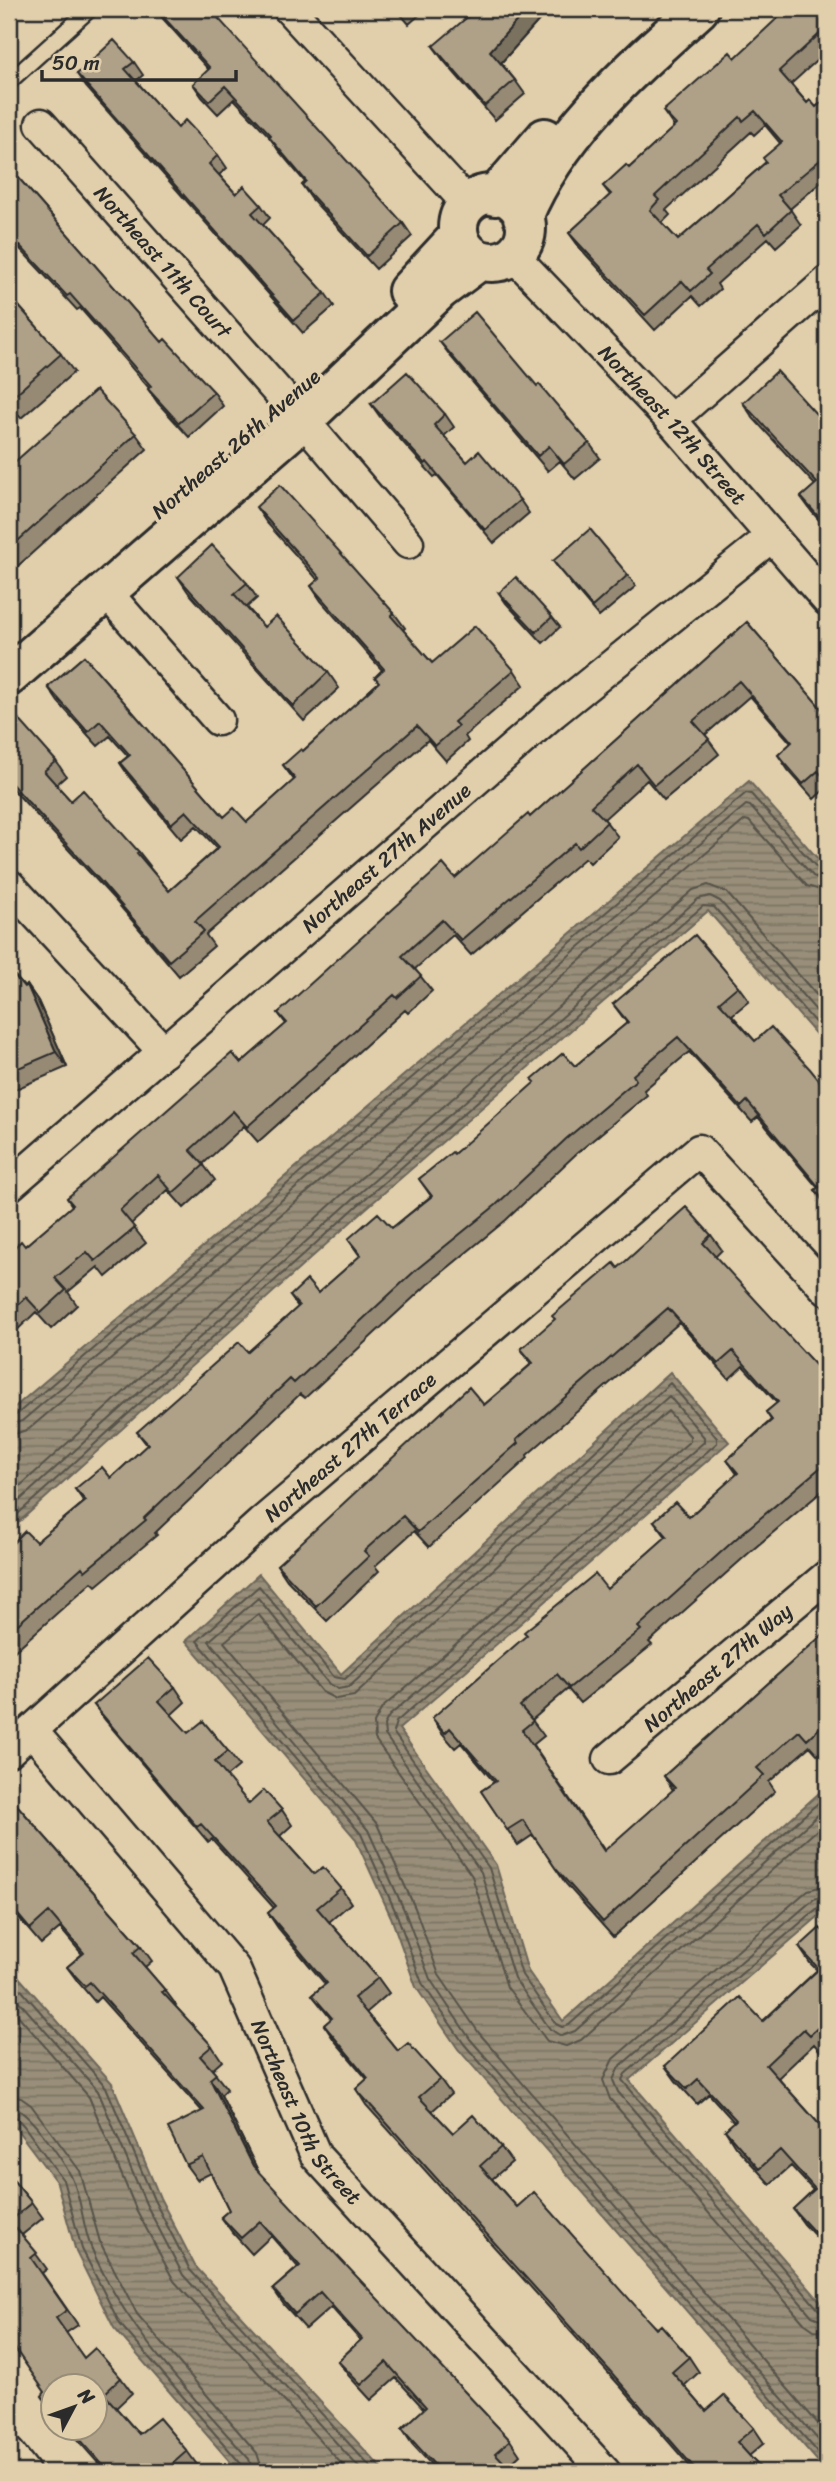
<svg xmlns="http://www.w3.org/2000/svg" width="836" height="2481" font-family="Sriracha,sans-serif">
  <defs>
    <pattern id="water-rules" width="6" height="5" patternUnits="userSpaceOnUse" patternTransform="scale(1.75)"><rect width="6" height="5" fill="#988e79"/><path d="M0 2.5h6" fill="none" stroke="#7c7463"/></pattern>
  </defs>
  <rect width="100%" height="100%" fill="#e1cfac"/>
  <filter id="ink" filterUnits="userSpaceOnUse"><feTurbulence type="fractalNoise" baseFrequency=".0143" numOctaves="2"/><feDisplacementMap in="SourceGraphic" scale="14" xChannelSelector="R" yChannelSelector="G"/><feConvolveMatrix kernelMatrix="1 2 1 2 8 2 1 2 1" color-interpolation-filters="sRGB"/></filter>
  <g filter="url(#ink)">
    <path fill="url(#water-rules)" stroke="#6c665a" stroke-width="2" d="M749,781L827,869V1047L708,911L363,1211L9,1531V1412Z
      M670,1372L729,1442L399,1729L496,1865L528,1971L563,2021L827,1786V1909L629,2080L827,2309V2472L458,2049L416,1987L391,1917L355,1838L186,1641L259,1574L341,1674Z
      M9,1966L112,2083L160,2198L195,2266L385,2472H239L114,2328L76,2252L57,2183L9,2119Z"/>
    <g fill="none" stroke-linecap="round" stroke-linejoin="round">
      <path stroke="#57534a" stroke-width="2" d="M9,1416L16,1415L746,793L751,794L819,870L827,873
        M9,1425L22,1421L746,805L750,806L813,876L827,882
        M9,1436L29,1429L745,820L749,821L807,886L827,892
        M9,1496L346,1191L693,890L708,885L726,892L827,1007
        M9,1510L353,1199L698,899L710,896L720,901L827,1023
        M9,1522L358,1205L703,906L714,907L827,1036
        M827,1795L569,2025L562,2027L556,2024L522,1975L489,1868L393,1732L396,1722L717,1443V1438L670,1383L345,1679L334,1677L259,1586L197,1641L361,1834L397,1915L422,1983L464,2044L827,2463
        M827,1807L575,2031L561,2036L550,2029L514,1978L481,1872L385,1735L384,1725L389,1716L704,1442V1437L669,1396L349,1687L338,1689L329,1684L258,1598L209,1641L368,1830L405,1912L430,1979L470,2039L827,2450
        M827,1821L581,2040L566,2046L547,2041L507,1987L472,1876L375,1739L374,1723L382,1708L690,1441V1436L668,1411L354,1696L336,1699L322,1692L258,1614L224,1642L377,1824L415,1908L439,1975L479,2033L827,2434
        M827,1885L808,1890L613,2059L603,2080L610,2099L804,2323L814,2330L827,2332
        M827,1895L814,1899L619,2067L613,2080L618,2092L812,2316L827,2322
        M827,1904L820,1906L625,2074L622,2080L819,2310L827,2313
        M9,1976L106,2087L154,2200L190,2270L375,2472
        M9,1990L98,2091L146,2204L183,2275L363,2472
        M9,2005L89,2097L136,2209L174,2281L349,2472
        M9,2096L21,2098L31,2105L80,2171L100,2242L137,2314L257,2453L263,2472
        M9,2106C27,2107 62,2159 71,2176C82,2198 82,2225 91,2247C126,2331 190,2393 249,2459L253,2472
        M9,2115L15,2116L24,2126L63,2180L82,2249L120,2324L242,2465L244,2472"/>
      <g stroke="#2b2b2b" stroke-width="19">
        <path id="lane" d="M9,82L90,9"/>
      </g>
      <g stroke="#2b2b2b" stroke-width="35">
        <g id="street">
          <path d="M289,9L468,204"/>
          <path id="s1" d="M41,124L286,401"/>
          <path id="s2" d="M513,255L671,420L827,600"/>
          <path d="M303,420L408,543"/>
          <path d="M671,420L827,282"/>
          <path d="M107,593L218,720"/>
          <path d="M9,885L164,1052"/>
          <path id="s3" d="M9,1186L553,713L772,536"/>
          <path id="s4" d="M33,1732L234,1968L316,2156L605,2472"/>
          <path id="s5" d="M9,1751L261,1523L699,1150L827,1290"/>
          <path id="s6" d="M609,1759L827,1576"/>
          <path d="M9,2453L24,2472"/>
        </g>
      </g>
      <g stroke="#2b2b2b" stroke-width="44">
        <path id="secondary" d="M458 228a34 34 0 1 1 68 0a34 34 0 1 1-68 0Z
          M495,196L545,138
          M523,217C558,132 632,69 699,9
          M408,291L459,236
          M9,676L303,420L440,290L480,260"/>
      </g>
      <use href="#lane" stroke="#e1cfac" stroke-width="14"/>
      <use href="#street" stroke="#e1cfac" stroke-width="30"/>
      <use href="#secondary" stroke="#e1cfac" stroke-width="38"/>
    </g>
    <path fill="#968a75" stroke="#2b2b2b" stroke-width="2" fill-rule="evenodd" d="M156,9L403,223L412,236L376,269L311,198L302,185L305,182L278,150L269,136L234,99L218,114L202,97L193,84L209,70L163,19Z
      M396,9H426L409,24Z
      M549,9L501,63L515,80L525,94L495,120L443,60L433,46Z
      M827,9V51L791,84L807,103L816,107L827,98V177L790,209L801,225L776,247L768,238L717,284L720,289L701,306L692,296L655,330L580,248L569,233L610,195L603,186L629,168L674,127L663,111L735,58ZM765,125L780,143L766,162L678,240L662,223L670,215L666,210L751,132L754,135Z
      M134,62L143,75L136,81L178,128L218,155L227,168L219,175L236,194L261,205L270,218L263,225L325,293L334,306L303,333L86,87L77,74Z
      M9,167L162,342L214,392L223,406L189,437L158,403L148,389L149,388L80,308L77,310L9,237Z
      M9,295L61,354L74,372L21,418L9,405Z
      M440,342L537,386L589,443L600,458L575,479L560,461L548,471L451,357Z
      M743,403L827,426V529L812,512L801,497L815,485L753,418Z
      M371,404L445,414L454,427L444,436L467,462L520,500L529,513L494,543L437,475L434,477L380,417Z
      M136,434L147,449L9,574V467Z
      M256,507L394,613L405,628L403,630L432,663L514,670L524,685L465,736L468,741L446,761L428,740L206,935L214,946L179,976L114,899L9,785V725L56,761L66,776L56,785L71,801L139,852L150,866L149,867L169,891L217,848L196,826L181,839L130,778L120,763L128,756L110,736L98,746L58,702L48,687L84,656L224,817L247,822L294,780L283,765L303,751L379,682L375,677L382,670L321,601L311,586L318,580L266,522Z
      M553,561L628,575L636,586L599,617L560,571Z
      M178,577L247,583L257,598L247,607L264,627L328,672L339,688L304,721L188,592Z
      M499,593L552,617L560,627L543,643L506,603Z
      M747,622L827,715V787L814,799L788,770L778,755L791,743L750,696L705,735L719,754L664,800L647,780L604,819L618,837L590,863L585,858L471,955L453,935L415,969L432,991L408,1013L405,1010L258,1142L244,1126L203,1164L215,1180L184,1208L168,1190L131,1224L146,1243L106,1277L98,1267L68,1292L77,1305L51,1329L36,1312L9,1338V1253L25,1246L72,1206L67,1198L241,1063L286,1024L278,1013L455,878L530,817Z
      M9,969L24,987L27,985L38,1001L67,1067L9,1092Z
      M738,986L749,1001L732,1015L755,1041L827,1090V1207L815,1190L818,1188L758,1117L752,1122L689,1052L644,1090L647,1095L576,1154L506,1220L428,1284L305,1398L300,1394L155,1533L157,1535L96,1586L92,1582L9,1656V1547L36,1542L84,1502L75,1489L111,1478L147,1445L137,1432L248,1352L298,1307L290,1296L318,1293L360,1256L348,1239L392,1228L431,1196L419,1179L575,1066L627,1023L613,1004Z
      M711,1235L722,1250L715,1257L819,1369L827,1373V1487L750,1552L649,1642L652,1645L580,1703L568,1689L532,1720L544,1736L533,1745L605,1851L673,1790L664,1776L827,1631V1746L818,1755L810,1746L769,1782L775,1791L613,1937L566,1884L533,1835L518,1845L481,1791L494,1782L461,1743L455,1748L442,1733L432,1718L607,1589L666,1537L654,1521L689,1517L737,1474L727,1460L771,1420L766,1412L777,1403L743,1366L729,1379L679,1323L527,1455L528,1458L429,1547L414,1531L375,1566L379,1571L327,1621L287,1580L277,1565L484,1405L531,1364L521,1349L618,1268Z
      M175,1687L185,1702L171,1715L188,1733L228,1751L239,1766L226,1777L249,1804L282,1810L292,1825L280,1836L314,1874L341,1888L351,1903L329,1922L378,1978L389,1993L366,2013L398,2051L440,2079L451,2094L432,2111L453,2133L501,2147L512,2162L492,2179L517,2207L689,2357L699,2372L684,2386L706,2411L754,2428L764,2443L749,2456L764,2472H695L620,2386L366,2105L356,2089L367,2079L334,2040L324,2025L331,2019L312,1995L325,1984L278,1928L268,1913L274,1908L212,1839L208,1842L105,1720L94,1705Z
      M9,1796L141,1946L152,1961L145,1967L165,1990L176,2005L175,2006L212,2046L222,2061L212,2070L227,2089L221,2095L259,2173L510,2440L520,2455L508,2466L513,2472H438L412,2444L402,2429L424,2409L396,2378L371,2400L349,2376L338,2361L360,2340L331,2307L306,2329L284,2305L273,2289L298,2267L271,2236L252,2254L232,2232L221,2217L229,2210L211,2173L197,2180L186,2165L202,2111L100,1997L95,2002L78,1982L67,1967L82,1954L60,1928L41,1944L9,1907Z
      M827,1935V2044L820,2051L814,2044L778,2078L827,2133V2249L804,2224L793,2209L813,2190L791,2166L770,2184L735,2146L725,2130L734,2122L709,2094L697,2104L676,2081L665,2066L763,2021L817,1970L810,1963L799,1947Z
      M9,2175L32,2203L43,2218L22,2235L47,2269L42,2273L78,2325L66,2333L84,2358L121,2378L132,2393L116,2408L139,2434L187,2451L198,2466L190,2472H106L67,2428H94L52,2386V2411L42,2396L45,2392L9,2340Z"/>
    <path fill="#7a715f" stroke="#2b2b2b" stroke-width="2" d="M527,9H549L500,64L490,51Z
      M27,985L38,1001L67,1067L56,1052Z
      M210,2079L221,2095L263,2181L253,2166Z"/>
    <path fill="#afa188" stroke="#2b2b2b" stroke-width="2" fill-rule="evenodd" d="M156,9H210L403,223L367,256L302,185L306,181L269,137L271,135L225,86L209,101L193,84L210,68Z
      M477,9H527L490,51L515,80L485,106L433,46Z
      M787,9H827V31L825,29L779,71L807,103L810,100L816,107L827,98V156L826,155L778,195L791,210L766,233L758,224L706,270L710,274L691,291L682,281L645,315L569,233L611,194L603,186L626,165L629,168L676,125L663,111L730,52L735,58ZM755,111L782,142L763,158L766,162L678,240L650,210L659,200L655,196L740,117L743,121Z
      M114,40L134,62L125,69L178,128L185,120L218,155L209,164L236,194L244,186L261,205L252,213L325,293L294,320L77,74Z
      M9,167L162,342L165,339L214,392L179,423L148,389L151,386L70,294L67,296L9,234Z
      M9,295L61,354L9,400Z
      M475,312L537,386L539,384L589,443L564,464L549,446L538,456L440,342Z
      M777,371L827,426V526L801,497L817,483L743,403Z
      M407,372L445,414L434,425L467,462L479,451L520,500L485,530L427,462L425,464L371,404Z
      M96,390L136,434L9,549V467Z
      M280,485L394,613L391,616L432,663L475,626L514,670L454,722L458,726L435,746L417,726L195,921L204,931L169,961L103,884L9,781V725L17,717L56,761L44,771L71,801L83,790L139,852L137,853L169,891L219,847L186,811L171,824L120,763L130,755L100,721L88,732L48,687L84,656L224,817L234,808L247,822L295,779L283,765L301,749L303,751L379,682L375,677L384,669L311,586L320,578L256,507Z
      M590,529L628,575L592,607L553,561Z
      M212,545L247,583L234,594L264,627L276,616L328,672L293,706L178,577Z
      M516,577L552,617L536,632L499,593Z
      M747,622L827,715V781L818,771L803,784L778,755L792,742L739,681L693,721L709,739L654,785L637,764L591,806L607,822L579,848L575,843L461,940L442,920L402,956L421,976L397,998L394,995L247,1127L233,1111L190,1150L204,1165L173,1193L158,1175L120,1210L135,1228L95,1261L87,1252L55,1278L66,1290L41,1313L26,1297L9,1313V1253L21,1241L25,1246L73,1205L67,1198L232,1053L241,1063L287,1023L278,1013L443,864L455,878L528,814L530,817Z
      M695,935L738,986L719,1002L755,1041L771,1027L810,1069L827,1090V1119L826,1120L827,1121V1204L815,1190L819,1187L747,1101L741,1107L678,1037L633,1075L636,1080L566,1139L496,1205L417,1269L294,1383L290,1379L144,1518L146,1520L85,1571L82,1567L9,1632V1547L25,1531L36,1542L86,1501L75,1489L102,1467L111,1478L148,1444L137,1432L239,1342L248,1352L299,1306L290,1296L307,1280L318,1293L361,1255L348,1239L378,1213L392,1228L432,1196L419,1179L452,1152L454,1154L535,1082L532,1079L563,1053L575,1066L628,1022L613,1004Z
      M9,969L24,987L27,985L56,1052L9,1072Z
      M686,1207L711,1235L703,1243L819,1369L822,1367L827,1373V1462L739,1536L638,1627L641,1630L569,1688L557,1674L520,1706L533,1721L522,1730L604,1851L675,1788L664,1776L827,1631V1721L807,1740L799,1731L757,1768L764,1775L603,1922L556,1869L523,1820L507,1830L481,1791L496,1781L450,1728L445,1733L432,1718L527,1635L524,1632L595,1574L607,1589L667,1536L654,1521L675,1502L689,1517L738,1473L727,1460L772,1420L766,1412L778,1402L733,1351L718,1364L668,1308L516,1440L518,1443L418,1532L403,1516L364,1551L369,1556L316,1606L277,1565L469,1387L484,1405L533,1363L521,1349L555,1319L552,1316L614,1263L618,1268Z
      M148,1658L175,1687L159,1701L188,1733L203,1721L228,1751L215,1762L249,1804L264,1790L282,1810L267,1822L314,1874L323,1867L341,1888L317,1908L378,1978L354,1998L398,2051L408,2043L440,2079L419,2097L453,2133L473,2115L501,2147L480,2166L517,2207L534,2192L656,2329L661,2325L689,2357L672,2372L706,2411L724,2395L754,2428L737,2442L764,2472H698L610,2371L356,2089L368,2078L324,2025L332,2018L312,1995L327,1983L268,1913L276,1906L201,1824L197,1827L94,1705Z
      M9,1796L141,1946L133,1953L165,1990L162,1992L212,2046L200,2056L216,2074L210,2079L253,2166L510,2440L495,2453L513,2472H441L402,2429L426,2407L386,2362L361,2385L338,2361L362,2339L320,2292L295,2314L273,2289L300,2266L260,2221L241,2238L221,2217L229,2210L203,2157L186,2165L168,2128L204,2110L90,1982L85,1986L67,1967L84,1953L49,1912L30,1929L9,1904Z
      M820,1928L827,1935V2019L810,2035L804,2029L766,2065L827,2133V2246L793,2209L815,2189L780,2150L759,2169L725,2130L736,2120L698,2079L687,2089L665,2066L740,1997L763,2021L819,1969L799,1947Z
      M9,2175L32,2203L10,2221L37,2253L31,2258L67,2310L56,2318L84,2358L95,2348L121,2378L104,2394L139,2434L159,2418L187,2451L170,2466L175,2472H109L70,2428H94V2386H52V2408L42,2396L45,2392L9,2340Z"/>
  </g>
  <g text-anchor="middle" stroke-width="7" stroke-linejoin="round" paint-order="stroke">
    <g font-size="21" fill="#2b2b2b" stroke="#e1cfac">
      <text dy="7" stroke="none"><textPath href="#s1" startOffset="184">Northeast 11th Court</textPath></text>
      <text dy="7" stroke="none"><textPath href="#s2" startOffset="233">Northeast 12th Street</textPath></text>
      <text transform="translate(236 444) rotate(-41)" y="7">Northeast 26th Avenue</text>
      <text dy="7" stroke="none"><textPath href="#s3" startOffset="500">Northeast 27th Avenue</textPath></text>
      <text dy="7" stroke="none"><textPath href="#s5" startOffset="457">Northeast 27th Terrace</textPath></text>
      <text dy="7" stroke="none"><textPath href="#s6" startOffset="142">Northeast 27th Way</textPath></text>
      <text dy="7" stroke="none"><textPath href="#s4" startOffset="472">Northeast 10th Street</textPath></text>
    </g>
  </g>
  <rect width="836" height="2481" fill="none" stroke="#e1cfac" stroke-width="35"/>
  <rect x="18" y="18" width="801" height="2446" fill="none" stroke="#2b2b2b" stroke-width="2.5" filter="url(#ink)"/>
  <g transform="translate(74 2407) rotate(49)"><circle r="33" fill="#e1cfac" stroke="#988d78" stroke-width="2"/>
  <path d="M0-5L12 26L0 18L-12 26Z" fill="#2b2b2b"/>
  <text y="-10" font-size="19" font-weight="bold" text-anchor="middle" fill="#2b2b2b">N</text>
  </g>
  <path d="M42 70v10h194v-10" fill="none" stroke="#2b2b2b" stroke-width="3.5"/>
  <text x="52" y="70" font-size="21" fill="#2b2b2b" stroke="#e1cfac" stroke-width="5" paint-order="stroke">50 m</text>
</svg>
